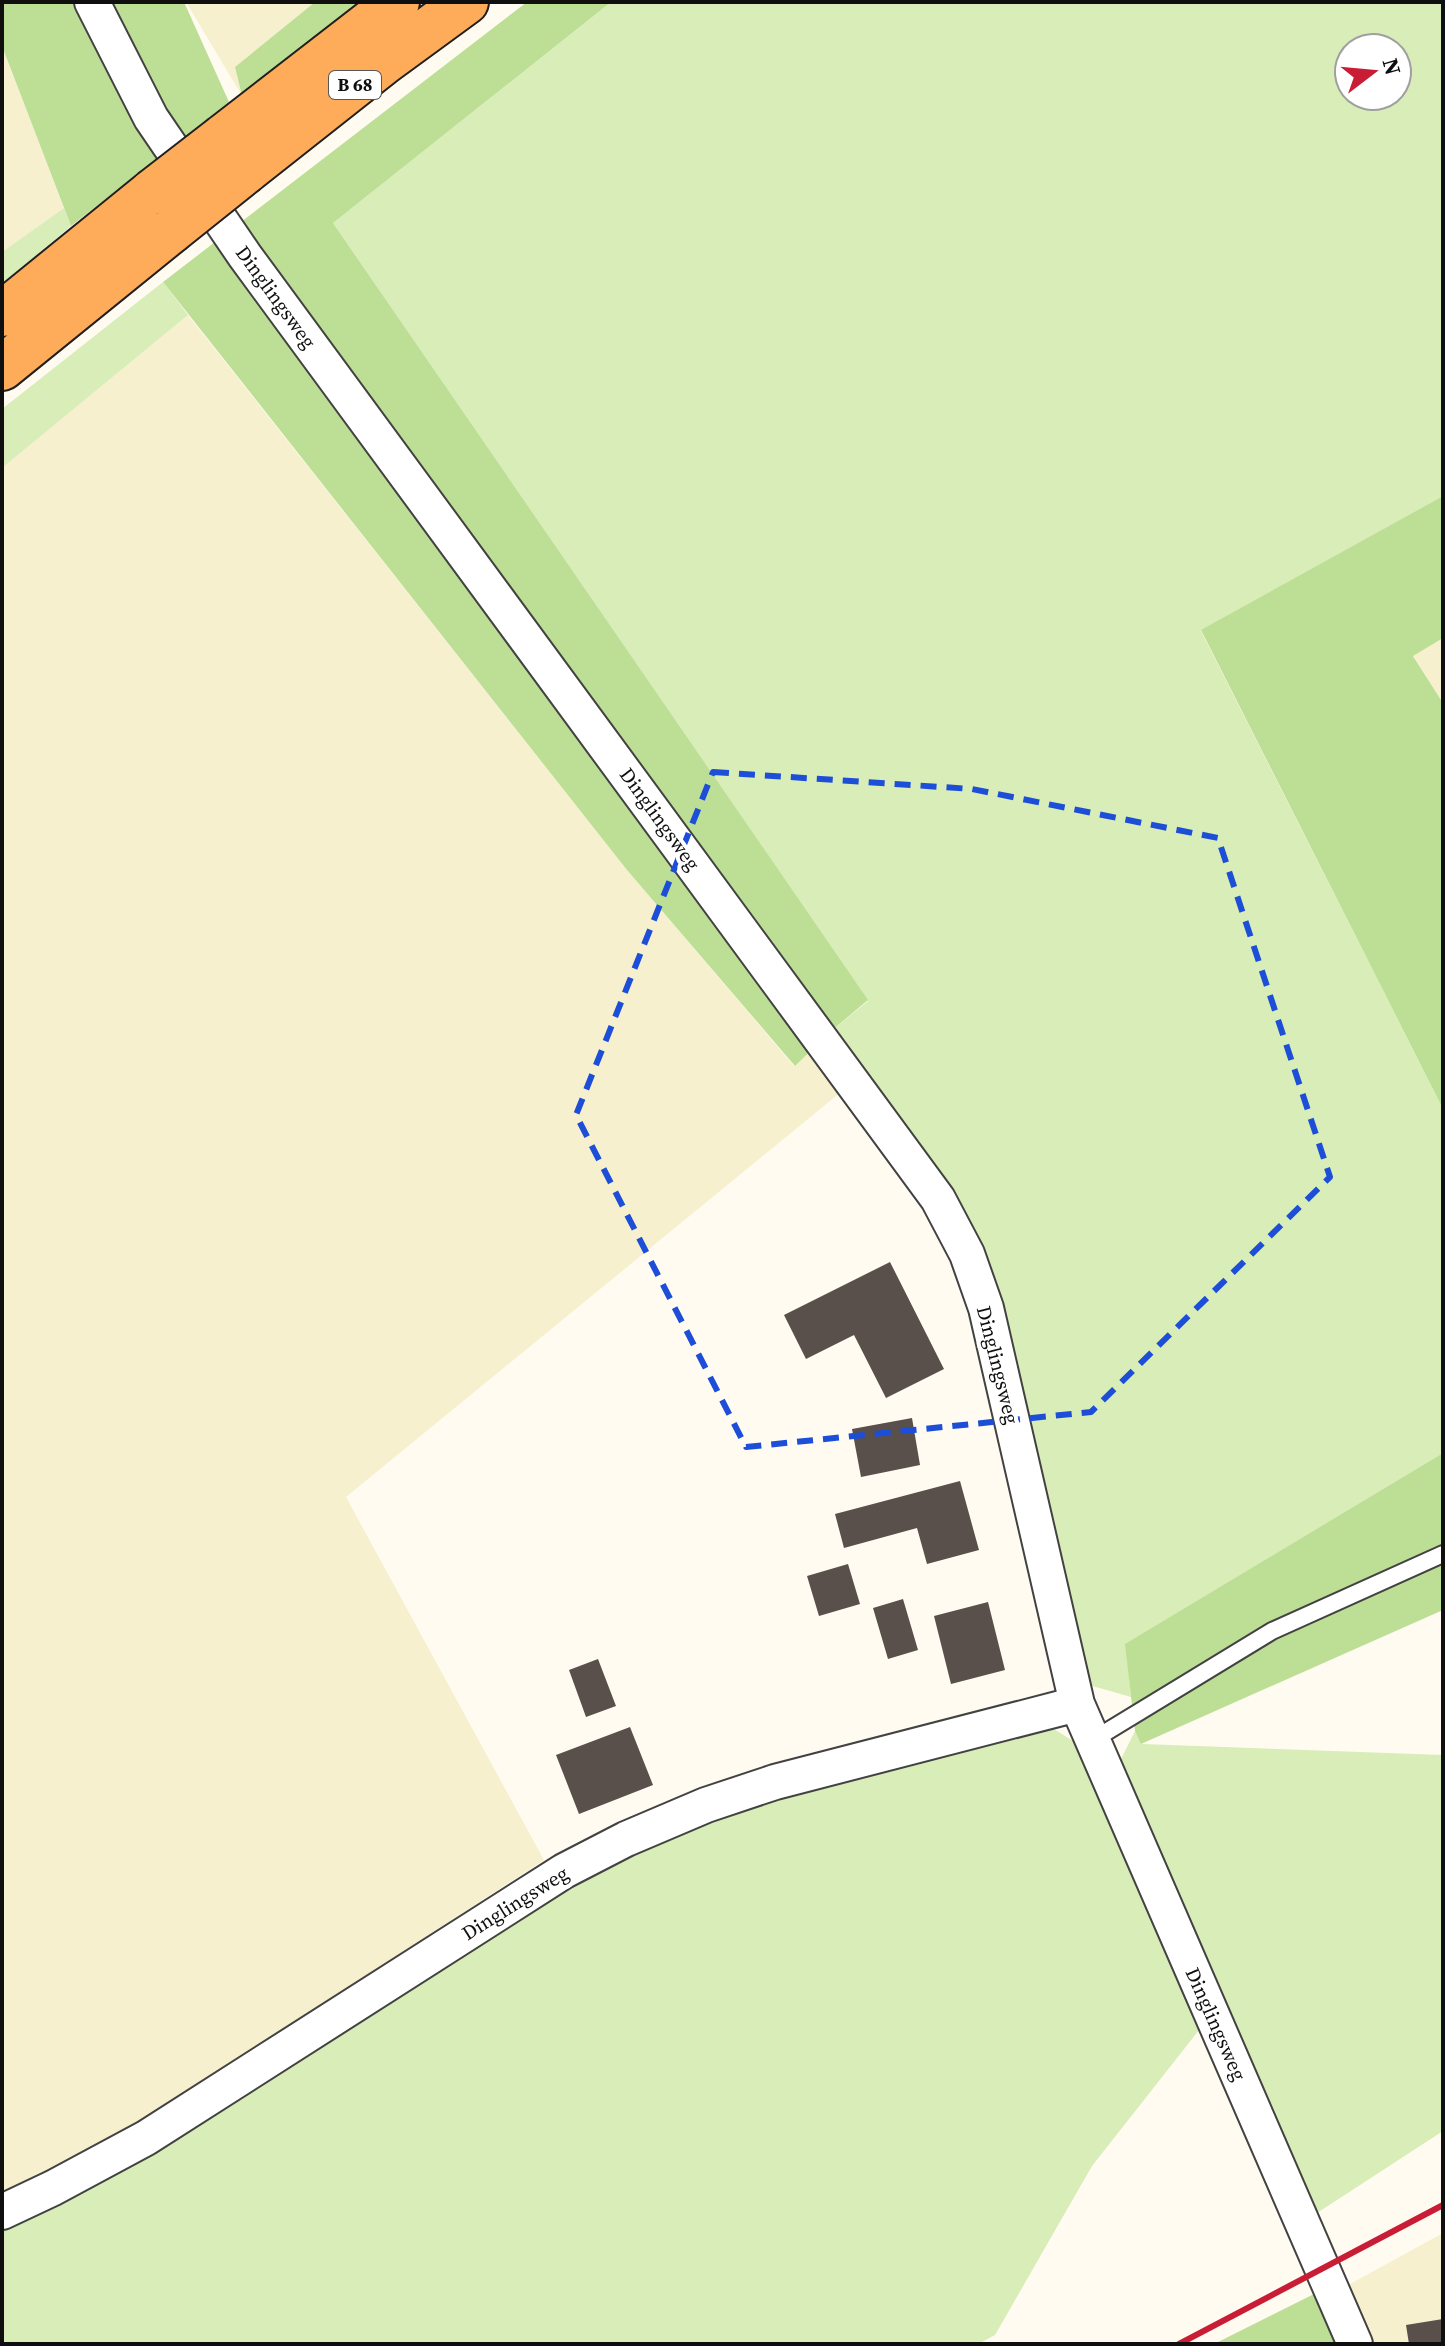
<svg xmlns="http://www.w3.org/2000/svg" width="1445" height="2346" font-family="'Source Serif 4',serif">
  <rect width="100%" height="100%" fill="#fffbf1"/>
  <path fill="#f7f0cf" d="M186,2H315L235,67L242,96Z
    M2,46L64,208L2,252Z
    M188,315L627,870L794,1066L807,1054L841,1092L346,1497L544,1860L90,2155L2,2199V468Z
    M1443,638V703L1413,655Z
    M1443,2233V2344H1372L1350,2284Z"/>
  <path fill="#d8edb7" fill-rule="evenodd" d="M611,2H1443V496L1201,631L1443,1109V1453L1126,1644L1131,1697L1089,1685L996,1293L831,1031L868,1001L333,223ZM1349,48H1397V96H1349Z
    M64,208L71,226L2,284V252Z
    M163,282L188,315L2,468V409Z
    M1041,1721L1086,1749L1203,2025L1092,2166L995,2335L978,2344H2V2222L564,1884L710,1813Z
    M1135,1731L1142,1744L1443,1755V2131L1317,2213L1117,1767Z"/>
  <path fill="#bddf95" d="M2,2H184L229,102L71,226L2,46Z
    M315,2H363L242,96L235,67Z
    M527,2H611L333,223L868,1000L831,1031L795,1066L627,870L163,282Z
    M1443,496V638L1413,656L1443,703V1109L1201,630Z
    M1443,1453V1610L1141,1744L1135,1731L1125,1644Z
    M1314,2294L1337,2344H1214Z"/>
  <path fill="#594f4b" d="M890,1262L944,1369L886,1398L854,1335L806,1359L784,1315Z
    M912,1418L920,1465L861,1477L852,1429Z
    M960,1481L979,1550L927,1564L917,1528L844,1548L835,1514Z
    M848,1564L860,1604L819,1616L807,1576Z
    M903,1599L918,1650L888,1659L873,1608Z
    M988,1602L1005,1670L951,1684L934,1616Z
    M598,1659L616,1706L586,1717L569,1670Z
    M630,1727L653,1785L579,1814L556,1755Z
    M1443,2319V2344H1409L1406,2325Z"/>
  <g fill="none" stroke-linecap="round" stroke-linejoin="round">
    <g stroke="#424242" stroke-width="20">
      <path id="service" d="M1093,1740L1272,1631L1443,1554"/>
    </g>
    <g stroke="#424242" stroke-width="38">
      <path id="minor" d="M92,2L151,118L245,256L938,1199L967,1254L986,1308L1077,1704L1355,2344
        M2,2212L53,2188L146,2138L564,1871L626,1839L706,1805L775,1782L1077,1704"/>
    </g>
    <g stroke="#202020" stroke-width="48">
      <path id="trunk" d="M223,137L397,2
        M246,171L384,62L466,2
        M2,314L152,192
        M2,368L171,231"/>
    </g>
    <use href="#service" stroke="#fff" stroke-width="16"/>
    <use href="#minor" stroke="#fff" stroke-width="34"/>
    <use href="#trunk" stroke="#feac59" stroke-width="44"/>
    <path stroke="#c91d36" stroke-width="6" d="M1179,2344L1443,2205"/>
    <g stroke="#202020" stroke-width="48" stroke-linecap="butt">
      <path id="trunk-bridge" d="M152,192L223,137
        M171,231L246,171"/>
    </g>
    <use href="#trunk-bridge" stroke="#feac59" stroke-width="44"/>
  </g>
  <path fill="none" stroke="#1d4ed8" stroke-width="6" stroke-dasharray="16 10" stroke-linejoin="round" d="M713,772L972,789L1218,838L1330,1177L1091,1412L746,1447L576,1115Z"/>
  <g text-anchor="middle" stroke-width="8" stroke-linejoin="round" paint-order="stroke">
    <rect fill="#fff" stroke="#575757" stroke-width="2" x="329" y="71" width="52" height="28" rx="6"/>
    <g font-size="18" font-weight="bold" fill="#0f0f0f">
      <text x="355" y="91">B 68</text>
    </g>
    <g font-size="20" fill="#0f0f0f" stroke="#fff">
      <text transform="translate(276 297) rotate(54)" y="7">Dinglingsweg</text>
      <text transform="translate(660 819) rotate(54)" y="7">Dinglingsweg</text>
      <text transform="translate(998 1365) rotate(76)" y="7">Dinglingsweg</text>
      <text transform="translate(515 1903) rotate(-32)" y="7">Dinglingsweg</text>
      <text transform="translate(1216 2024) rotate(66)" y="7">Dinglingsweg</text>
    </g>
  </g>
  <rect width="1445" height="2346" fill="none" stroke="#0f0f0f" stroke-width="8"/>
  <g transform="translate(1373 72) rotate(74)"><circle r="38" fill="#ffffff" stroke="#9f9f9f" stroke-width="2"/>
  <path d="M0-6L14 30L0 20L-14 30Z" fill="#c91d36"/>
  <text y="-12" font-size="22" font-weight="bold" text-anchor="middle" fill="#0f0f0f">N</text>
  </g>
</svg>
